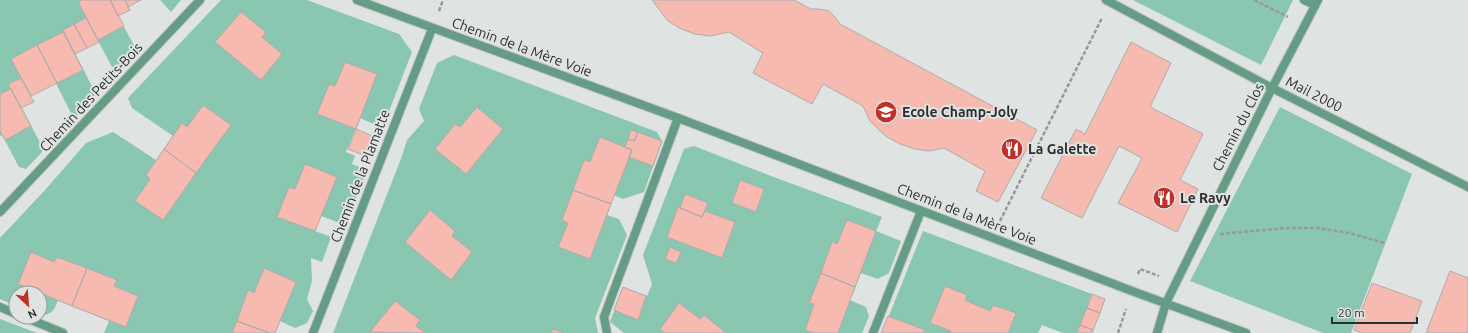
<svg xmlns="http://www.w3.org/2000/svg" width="1468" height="333" font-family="Ubuntu,sans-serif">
  <rect width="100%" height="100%" fill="#dfe3e1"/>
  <path fill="#8ac7b0" d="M0,0H141L128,7L130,10L118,16L137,51L119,70L112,67L86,18L63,30L96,94L74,119L37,46L11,59L21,78L9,84L44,150L26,169L19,167L2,135L0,136Z
    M160,0H181L171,12Z
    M221,0H307L399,34L412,52L386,119L376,125L360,118L346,152L355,156L352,164L367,170L348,218L337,222L321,216L315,231L331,237L322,262L311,258L312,281L307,299L313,311L307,323L295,328L280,321L275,333H104L109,321L58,300C54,311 52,314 40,316V293H16V306L0,299V238L45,190L86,143L113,132L156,160L173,136L132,108L128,98Z
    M1133,0H1293L1261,65Z
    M454,55L657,132L662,141L644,192L623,199L614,195L607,215L619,219L627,235L595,318L598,333H333L402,156L407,140L424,121L419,109L437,63Z
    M1280,107L1412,174L1351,333H1323L1190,281Z
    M694,146L771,176L882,217L876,231L901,241L889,273L878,279L861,273L850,300L866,307L869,316L862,333H624L610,322L623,287L647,296L652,284L643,255L684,149Z
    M923,231L1092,294L1077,333H1063L1042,325L1038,333H882Z
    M0,319L37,333H0Z"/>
  <path fill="#f7bab1" stroke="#afabaa" d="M82,0H110L124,26L98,40L78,2Z
    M110,0H125L130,10L118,16Z
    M125,0H141L128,7Z
    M652,0H794L811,9H819L829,11L835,17L840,24L1037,130L998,202L976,191L985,171L944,148L929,151L915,149L900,144L887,137L877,128L870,121L863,106L823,84L812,104L753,73L763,53L729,32L710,36L695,34L679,28L667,20Z
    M241,12L266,32L262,37L282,54L261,80L215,42Z
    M86,18L99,42L87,48L74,24Z
    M74,24L87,48L75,54L63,30Z
    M63,32L83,70L57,83L37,45Z
    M1131,42L1171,63L1150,107L1203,134L1180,180L1198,189L1177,232L1118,203L1142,158L1119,146L1082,218L1041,198L1076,129L1085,134Z
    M37,45L57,83L31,96L11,59Z
    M345,62L377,74L356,129L317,114L329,84L335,86Z
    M21,78L34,102L21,108L8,84Z
    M11,89L31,126L5,140L0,131V94Z
    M203,105L231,125L196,173L164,149L182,123L187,127Z
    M477,107L503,129L466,174L435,149L455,124L460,127Z
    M356,129L375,137L368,157L348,149Z
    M631,130L638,132L634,141L628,139Z
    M638,132L662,141L653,166L629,157L632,150L625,147L628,139L634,141Z
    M600,137L632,150L611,204L573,190L584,160L590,162Z
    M164,149L196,173L163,220L135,201L150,179L146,175Z
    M305,164L337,177L315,231L277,217L289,187L295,189Z
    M740,180L764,189L756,212L732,203Z
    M573,190L611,204L590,259L558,247L568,223L562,220Z
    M685,194L708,203L702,217L680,208Z
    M678,207L702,217L705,211L735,222L722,258L667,237Z
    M430,210L455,231L452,236L472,252L451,280L405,242Z
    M847,220L876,231L855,287L821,273L832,242L837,244Z
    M670,247L681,252L676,263L665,259Z
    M31,252L54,262L57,257L87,268L72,306L18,284Z
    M87,268L117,280L114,286L138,296L126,327L72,306Z
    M264,268L296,282L275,333H269L237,321L248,290L254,293Z
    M1450,271L1468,278V333H1426Z
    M821,273L855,287L838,333H814L805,330L814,304L809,303Z
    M1372,283L1422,301L1410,333H1363L1354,330Z
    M945,286L967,295L965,300L990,311L993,305L1016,313L1008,333H950L951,331L930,323Z
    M623,287L646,296L638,320L614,310Z
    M1092,294L1105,299L1100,313L1087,308Z
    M395,301L420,320L416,326L425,333L370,332Z
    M679,303L700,319L704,315L726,333H665L660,329Z
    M1087,308L1100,313L1093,330L1080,325Z
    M888,316L925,330L923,333H881Z
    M237,321L269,333H232Z
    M1080,325L1093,330L1092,333H1077Z
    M553,329L564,333H551Z"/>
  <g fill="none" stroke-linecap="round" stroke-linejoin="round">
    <g stroke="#bcbfbd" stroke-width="10">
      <path id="service" d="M1304,0L1315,5
        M0,307L16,314
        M24,317L63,333
        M607,333L604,317L678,118
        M873,333L921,211"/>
    </g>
    <g stroke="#bcbfbd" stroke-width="10">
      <path id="pedestrian" d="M1106,0L1272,88L1468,187
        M1166,303L1272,88L1305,25"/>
    </g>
    <g stroke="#bcbfbd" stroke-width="10">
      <path id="minor" d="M357,0L678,118L1132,291L1246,333
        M1305,25L1318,0
        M0,212L200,0
        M313,333L432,29
        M1157,333L1166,303"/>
    </g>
    <path stroke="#979a98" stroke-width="2.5" stroke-dasharray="4 2" stroke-linecap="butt" d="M1254,0L1288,17
      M439,11L443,0
      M1000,221L1102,18
      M1220,234L1285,228H1317L1349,233L1385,243
      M1138,274L1140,269L1159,276
      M1118,333L1126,309"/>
    <use href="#service" stroke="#649c86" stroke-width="8"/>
    <use href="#pedestrian" stroke="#649c86" stroke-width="8"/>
    <use href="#minor" stroke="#649c86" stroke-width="8"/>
  </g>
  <defs>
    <g id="school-disc" transform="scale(1.15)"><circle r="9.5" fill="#be3029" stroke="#dfe3e1"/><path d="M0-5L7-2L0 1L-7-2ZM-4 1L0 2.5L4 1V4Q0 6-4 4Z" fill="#fff"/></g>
    <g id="restaurant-disc" transform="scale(1.15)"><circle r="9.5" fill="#be3029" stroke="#dfe3e1"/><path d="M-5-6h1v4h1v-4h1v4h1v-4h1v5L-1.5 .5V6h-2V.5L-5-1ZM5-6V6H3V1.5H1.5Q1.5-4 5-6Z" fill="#fff"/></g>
  </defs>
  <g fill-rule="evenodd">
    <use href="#school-disc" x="886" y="112"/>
    <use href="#restaurant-disc" x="1012" y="149"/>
    <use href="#restaurant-disc" x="1164" y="198"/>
  </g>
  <g text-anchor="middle" stroke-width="4" stroke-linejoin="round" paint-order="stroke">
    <g font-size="14" fill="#2e302f" stroke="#dfe3e1">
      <text transform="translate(522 47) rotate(20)" y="5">Chemin de la Mère Voie</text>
      <text transform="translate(1314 94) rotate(27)" y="5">Mail 2000</text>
      <text transform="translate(91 97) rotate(-47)" y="5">Chemin des Petits-Bois</text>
      <text transform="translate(1238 127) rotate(-63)" y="5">Chemin du Clos</text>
      <text transform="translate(360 176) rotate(-69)" y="5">Chemin de la Plamatte</text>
      <text transform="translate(967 214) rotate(21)" y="5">Chemin de la Mère Voie</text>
    </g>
    <g font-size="14" font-weight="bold" fill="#2e302f" stroke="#dfe3e1" text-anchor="start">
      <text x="902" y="117">Ecole Champ-Joly</text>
      <text x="1028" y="154">La Galette</text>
      <text x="1180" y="203">Le Ravy</text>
    </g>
  </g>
  <g transform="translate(28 305) rotate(154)"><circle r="19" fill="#dfe3e1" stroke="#989b9a"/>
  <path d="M0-3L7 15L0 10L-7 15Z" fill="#be3029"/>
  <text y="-6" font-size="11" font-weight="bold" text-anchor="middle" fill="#2e302f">N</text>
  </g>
  <path d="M1332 317v6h85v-6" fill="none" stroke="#2e302f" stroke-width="2"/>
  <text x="1338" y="317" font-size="12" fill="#2e302f" stroke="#dfe3e1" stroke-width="3" paint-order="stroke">20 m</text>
</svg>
